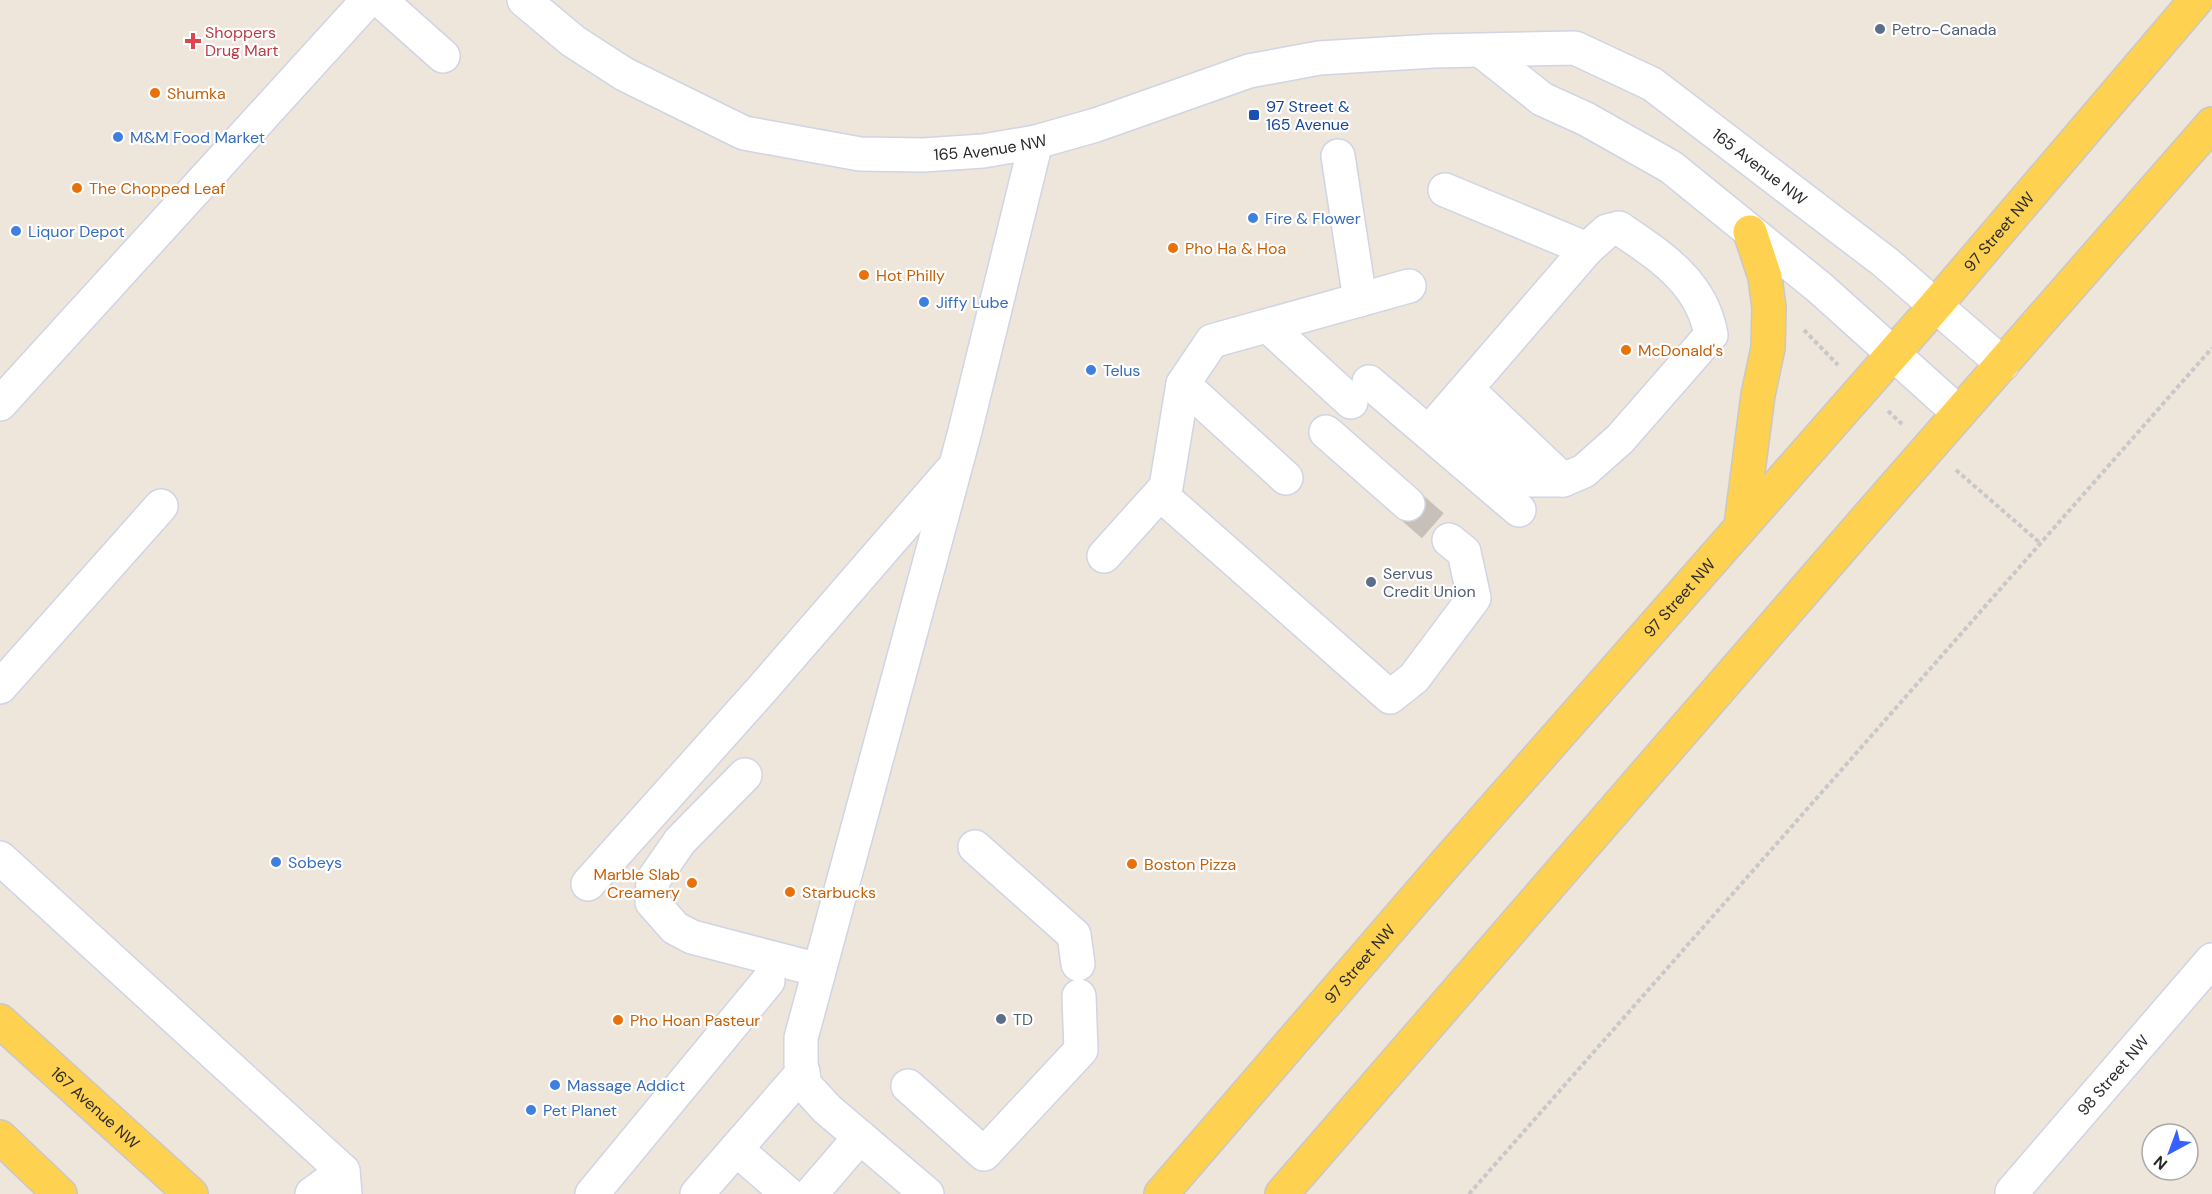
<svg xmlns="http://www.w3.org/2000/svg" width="2212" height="1194" font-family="'DM Sans',sans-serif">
  <rect width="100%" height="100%" fill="#eee5db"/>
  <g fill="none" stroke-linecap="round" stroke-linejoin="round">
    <path stroke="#c7c0b8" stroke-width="33" stroke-dasharray="33 16" stroke-linecap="butt" d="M1408,504L1449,540"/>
    <g stroke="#d0d4e5" stroke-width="36">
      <g id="minor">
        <path d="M380,0L443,56"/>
        <path id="s1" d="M524,0L573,41L624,74L744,133L860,154L923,155L983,151L1036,142L1096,125L1249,71L1319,58L1434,51L1575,48L1652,84L1885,262L2003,364"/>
        <path d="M1483,52L1542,99L1586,119L1671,167L1820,288L1959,413"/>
        <path d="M1338,156L1360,300"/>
        <path d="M1268,326L1351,402"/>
        <path d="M1369,382L1519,510"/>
        <path d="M1183,384L1286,478"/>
        <path d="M1467,389L1563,480L1584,471L1620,439L1711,335C1702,282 1660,256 1619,228L1607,231L1587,249"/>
        <path d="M0,404L368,0"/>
        <path d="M1448,411L1507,466L1529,480H1563"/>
        <path d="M1326,432L1408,504"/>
        <path d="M1429,432L1587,249L1445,190"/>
        <path d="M1160,494L1390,697L1414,678L1474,598L1464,552L1449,540"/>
        <path d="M1104,556L1166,487L1183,384L1212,341L1409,286"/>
        <path d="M0,687L161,506"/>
        <path d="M745,775L680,841L653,880L652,902L675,928L692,937L819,970"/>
        <path d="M975,847L1074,935L1078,964"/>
        <path d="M0,858L343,1171L345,1194"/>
        <path d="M588,884L763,688L951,471"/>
        <path d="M908,1086L984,1154L1081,1050L1079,996"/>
        <path d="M736,1149L788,1194"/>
        <path d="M312,1194L343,1171"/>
        <path d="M592,1194L768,981"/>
        <path d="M697,1194L803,1072"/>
        <path d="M811,1194L860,1137"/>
        <path d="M927,1194L827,1109L805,1085L801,1064V1038L964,435L1036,142"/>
        <path id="s2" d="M2015,1194L2012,1192L2212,960"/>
      </g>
    </g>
    <g stroke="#c8c8c8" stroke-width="36">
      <g id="major">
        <path d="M1741,525L1758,395L1768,348L1769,308L1765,277L1750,232"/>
        <path id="s3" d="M0,1021L191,1194"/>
        <path d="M0,1137L60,1194"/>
        <path id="s4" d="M1161,1194L1446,863L1936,305L2196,0"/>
        <path d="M1282,1194L1869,516L2212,124"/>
      </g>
    </g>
    <path stroke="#c8c8c8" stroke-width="4" stroke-dasharray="4.5 3" stroke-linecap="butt" d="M1804,330L1838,365
      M1888,411L1902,424
      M1956,470L2039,542
      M1469,1194L2212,348"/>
    <use href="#minor" stroke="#fff" stroke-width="33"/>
    <use href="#major" stroke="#fed150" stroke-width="33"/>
  </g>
  <g fill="#5c6f8a" stroke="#fff" stroke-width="2">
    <circle cx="1880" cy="29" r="6"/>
    <circle cx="1371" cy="582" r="6"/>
    <circle cx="1001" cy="1019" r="6"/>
  </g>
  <path fill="#e0444e" stroke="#fff" stroke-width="2" d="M190 32h6v6h6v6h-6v6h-6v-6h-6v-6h6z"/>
  <g fill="#e8710a" stroke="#fff" stroke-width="2">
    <circle cx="155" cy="93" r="6"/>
    <circle cx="77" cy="188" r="6"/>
    <circle cx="1173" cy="248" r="6"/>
    <circle cx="864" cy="275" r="6"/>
    <circle cx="1626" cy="350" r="6"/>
    <circle cx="1132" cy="864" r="6"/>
    <circle cx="692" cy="883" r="6"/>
    <circle cx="790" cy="892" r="6"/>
    <circle cx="618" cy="1020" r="6"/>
  </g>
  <rect fill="#1a4fb4" stroke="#fff" stroke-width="2" x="1248" y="109" width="12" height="12" rx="3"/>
  <g fill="#3f7fe0" stroke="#fff" stroke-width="2">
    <circle cx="118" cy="137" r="6"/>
    <circle cx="1253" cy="218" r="6"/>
    <circle cx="16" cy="231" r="6"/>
    <circle cx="924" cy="302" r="6"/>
    <circle cx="1091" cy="370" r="6"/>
    <circle cx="276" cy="862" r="6"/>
    <circle cx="555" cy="1085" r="6"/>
    <circle cx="531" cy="1110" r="6"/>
  </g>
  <g text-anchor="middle" stroke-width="4.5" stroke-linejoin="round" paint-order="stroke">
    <g font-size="16" fill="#4e5e75" stroke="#fff" text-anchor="start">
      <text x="1892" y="35">Petro-Canada</text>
      <text x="1383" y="579">Servus<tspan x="1383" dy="18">Credit Union</tspan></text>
      <text x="1013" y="1025">TD</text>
    </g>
    <g font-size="16" fill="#be3a42" stroke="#fff" text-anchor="start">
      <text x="205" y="38">Shoppers<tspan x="205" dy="18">Drug Mart</tspan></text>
    </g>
    <g font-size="16" fill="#c56008" stroke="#fff" text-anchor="start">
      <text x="167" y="99">Shumka</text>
      <text x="89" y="194">The Chopped Leaf</text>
      <text x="1185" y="254">Pho Ha &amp; Hoa</text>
      <text x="876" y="281">Hot Philly</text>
      <text x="1638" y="356">McDonald's</text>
      <text x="1144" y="870">Boston Pizza</text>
      <text x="680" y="880" text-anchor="end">Marble Slab<tspan x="680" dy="18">Creamery</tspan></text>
      <text x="802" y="898">Starbucks</text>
      <text x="630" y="1026">Pho Hoan Pasteur</text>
    </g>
    <g font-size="16" fill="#164399" stroke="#fff" text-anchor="start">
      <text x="1266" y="112">97 Street &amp;<tspan x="1266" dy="18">165 Avenue</tspan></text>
    </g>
    <g font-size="16" fill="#366cbe" stroke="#fff" text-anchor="start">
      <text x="130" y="143">M&amp;M Food Market</text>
      <text x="1265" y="224">Fire &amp; Flower</text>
      <text x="28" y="237">Liquor Depot</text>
      <text x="936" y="308">Jiffy Lube</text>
      <text x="1103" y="376">Telus</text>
      <text x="288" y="868">Sobeys</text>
      <text x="567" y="1091">Massage Addict</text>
      <text x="543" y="1116">Pet Planet</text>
    </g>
    <g font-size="16" fill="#2a2a2a" stroke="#fff">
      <text dy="6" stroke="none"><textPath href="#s1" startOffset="507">165 Avenue NW</textPath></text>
      <text dy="6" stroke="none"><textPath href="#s1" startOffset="1326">165 Avenue NW</textPath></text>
      <text dy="6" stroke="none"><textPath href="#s4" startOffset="1276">97 Street NW</textPath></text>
      <text dy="6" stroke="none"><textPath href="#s4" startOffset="790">97 Street NW</textPath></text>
      <text dy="6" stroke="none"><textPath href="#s4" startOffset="304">97 Street NW</textPath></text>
      <text dy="6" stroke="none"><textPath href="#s2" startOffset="158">98 Street NW</textPath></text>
      <text dy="6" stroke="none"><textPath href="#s3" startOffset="129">167 Avenue NW</textPath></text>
    </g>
  </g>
  <g transform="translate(2170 1152) rotate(221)"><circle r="28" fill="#ffffff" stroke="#aaaaaa" stroke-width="1.5"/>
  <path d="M0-4.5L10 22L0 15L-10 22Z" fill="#3660ff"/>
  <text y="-9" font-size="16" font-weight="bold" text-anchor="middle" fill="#2a2a2a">N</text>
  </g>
</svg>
